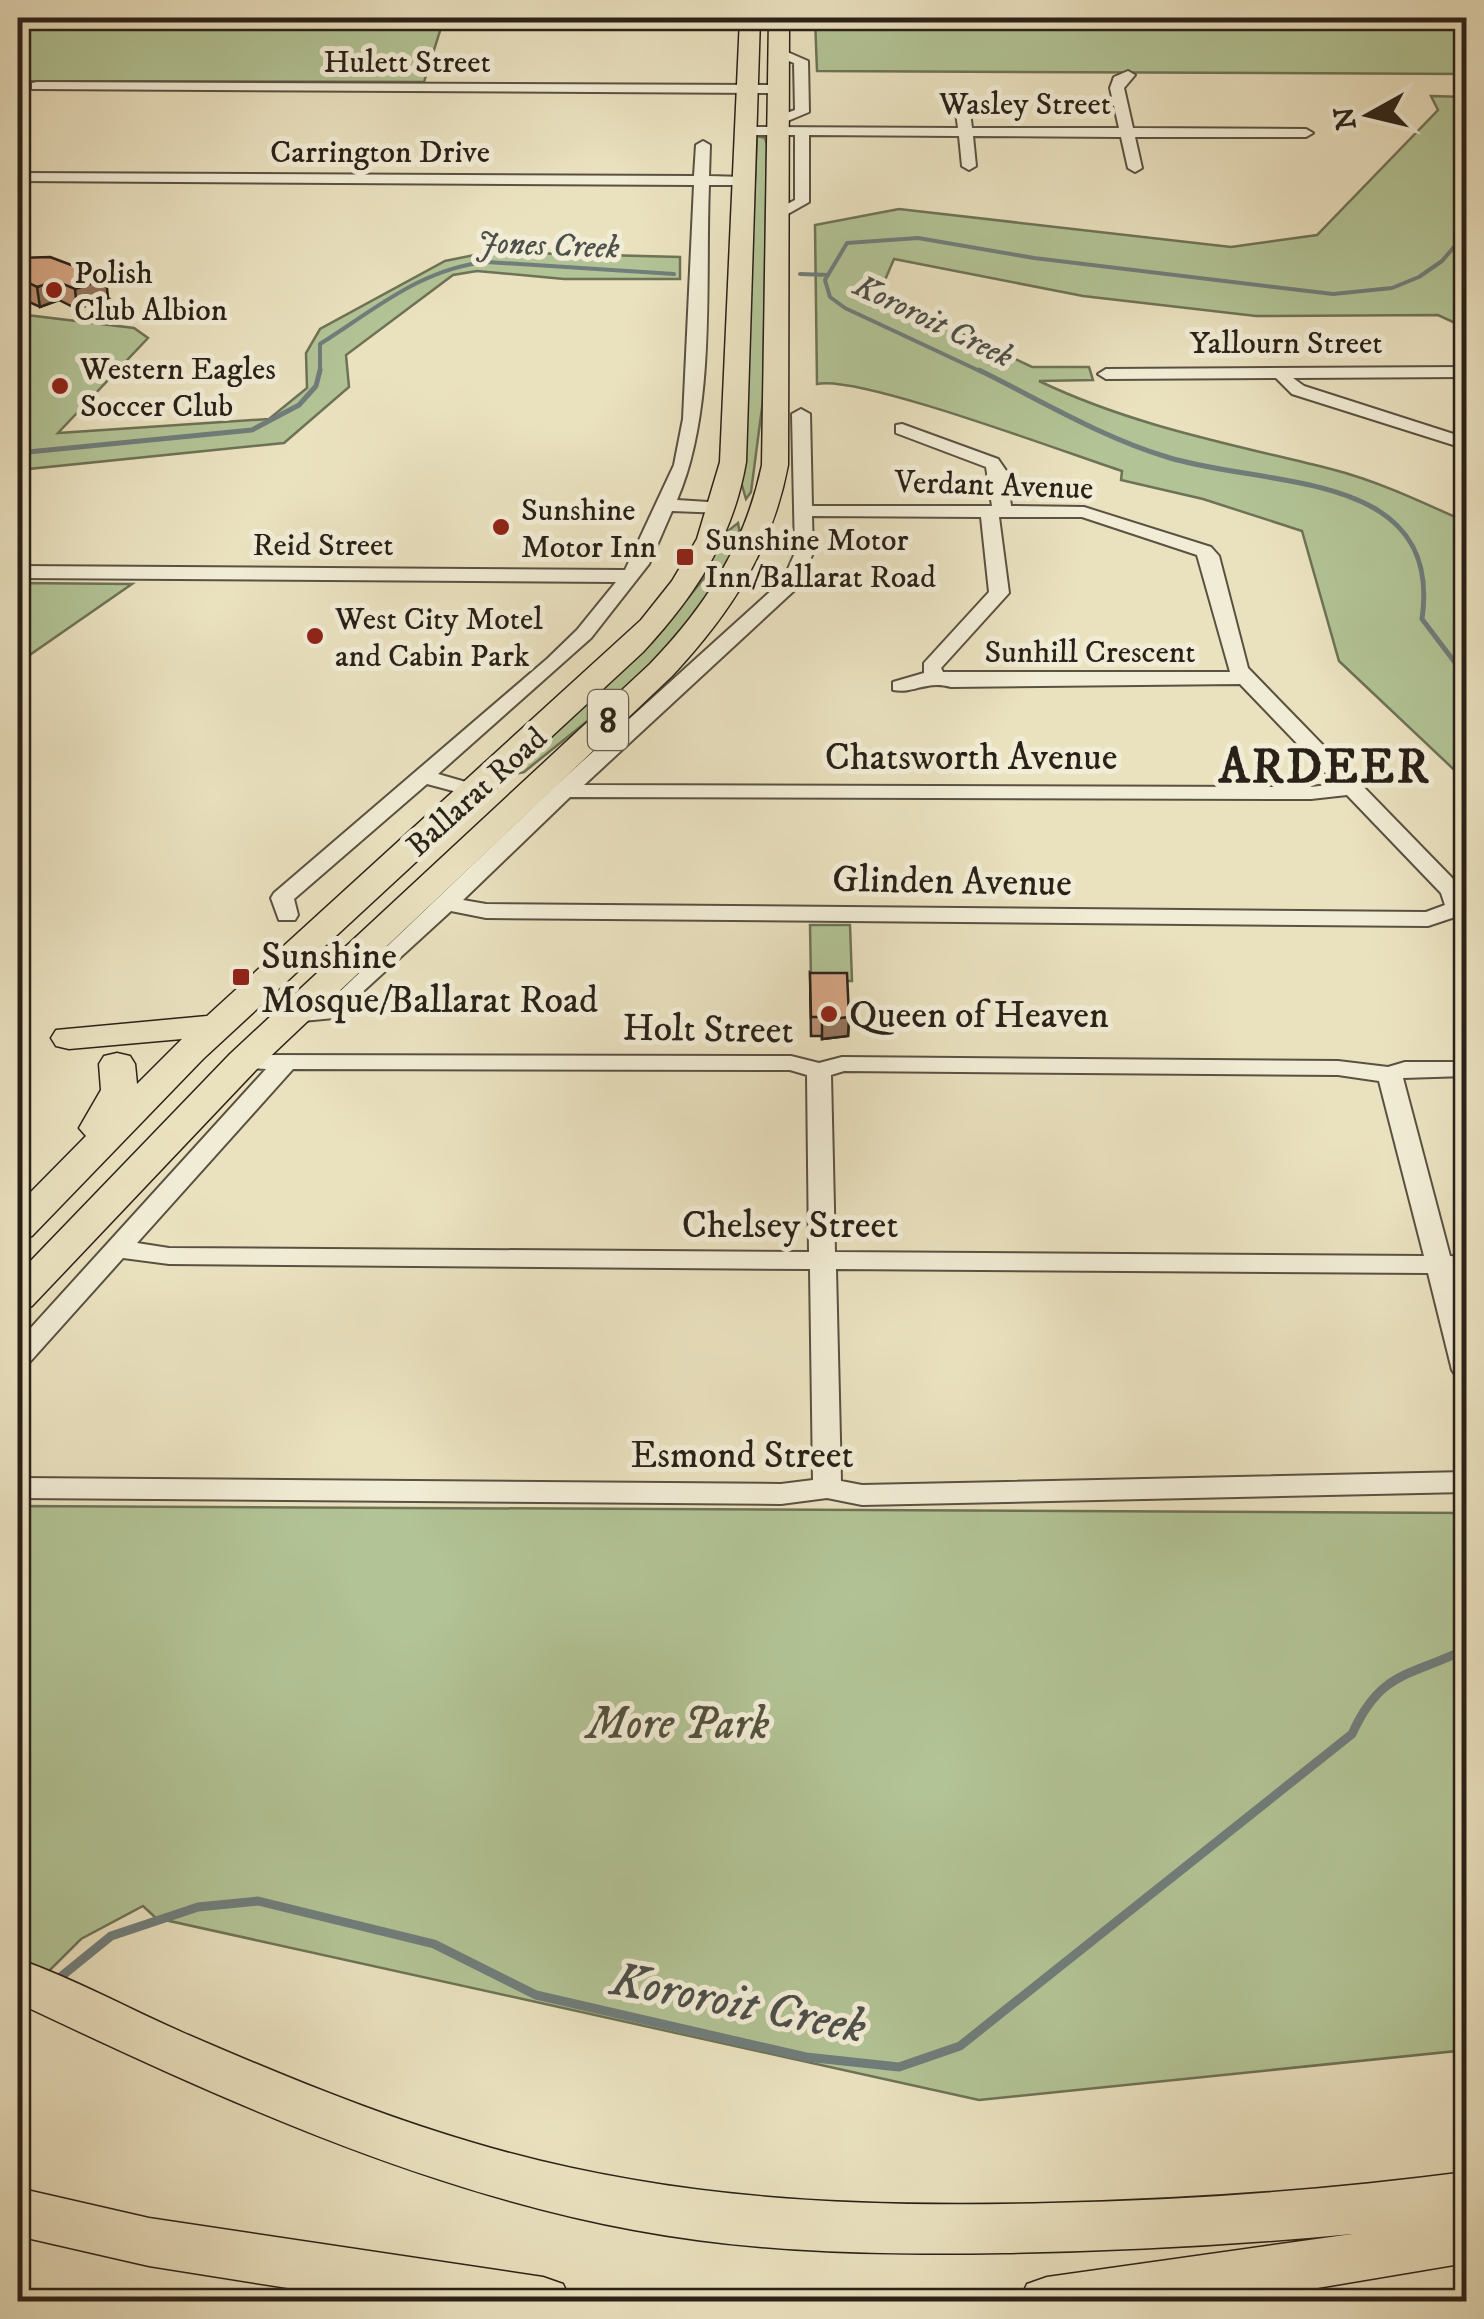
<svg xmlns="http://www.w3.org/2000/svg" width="1484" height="2319" font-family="'IM FELL DW Pica',serif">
  <rect width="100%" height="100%" fill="#eae1bf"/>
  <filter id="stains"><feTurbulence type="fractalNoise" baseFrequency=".002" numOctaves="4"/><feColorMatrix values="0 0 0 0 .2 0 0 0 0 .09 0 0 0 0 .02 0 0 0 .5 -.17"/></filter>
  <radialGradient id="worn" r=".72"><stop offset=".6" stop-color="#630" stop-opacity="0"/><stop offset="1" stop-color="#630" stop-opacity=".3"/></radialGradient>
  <path fill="#b2c395" stroke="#6e7256" stroke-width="2.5" d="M18,18H444L424,82L18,81L28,60L18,59Z
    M815,18L1466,30V74L817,71Z
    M1431,96L1466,97V328L1438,315L1256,316L1083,296L894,259L879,294L1032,367H1089L1093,380L1039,381C1133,426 1231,444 1331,469C1378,481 1422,502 1466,522V781L1339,661L1302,531L1203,499L1121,480L1122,471C1069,454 858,374 817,384L815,225L899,209L1231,247L1317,235L1438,110Z
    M757,136L765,138L767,145L763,400L751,492L746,499L741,482Z
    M489,252L680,257V279H564L477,271L453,275L346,355L349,387L284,443L18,470V314L134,328L148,338L58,433L269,419L307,388L306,353L320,329L445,261Z
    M738,523L741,539L708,600L675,639L616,698L524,772L510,775L660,632L705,577L702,575L723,535Z
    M18,583L132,584L18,663Z
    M810,925H850L852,981H811Z
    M18,1506L1466,1513V2050L979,2100L156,1918L143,1906L81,1939L44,1976L18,1963Z"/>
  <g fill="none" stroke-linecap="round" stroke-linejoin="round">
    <path stroke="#707d7b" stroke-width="4" d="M800,274L828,275
      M320,373V344C374,310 422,268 487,262L674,274
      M984,373L845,308L830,297L825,280L847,243L918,238L1034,258L1333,294L1392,288L1419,277L1442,261L1466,233"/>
    <path stroke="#707d7b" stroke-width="5" d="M979,370C1040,400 1101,437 1167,457C1264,488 1444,468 1422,619L1466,677
      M18,453L252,430L299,405L316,386L320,370"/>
    <path stroke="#707d7b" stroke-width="9" d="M58,1979L111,1936L198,1907L258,1901L434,1944L536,1995L806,2057L899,2067L960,2046L1352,1734C1381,1670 1409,1677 1466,1649"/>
    <g stroke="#5a5142" stroke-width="4">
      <path id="minor" d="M778,48L808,61L809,112L778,125L771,121L773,118L795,110L794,63L773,55V49Z
        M1128,71L1135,75L1124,88L1133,128L1306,129L1313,133L1306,137H1135L1142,168L1135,172L1128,168L1121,137L973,136L976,166L969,170L962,166L959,136L809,135V202L777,220L772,218V212L795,200V135H744L737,131L744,127L958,128L955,104L962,100L969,104L972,128H1119L1110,88L1114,77Z
        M37,82L778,85L785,89L778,93L32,89V83Z
        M703,141L710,145L709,176L743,177L750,181L743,185H709C705,284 716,410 677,500L724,503L733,508L724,513L672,511L649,564L591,638L438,774L483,787L487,791L483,795L476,797L427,784L294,899L298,915L295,920H279L271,898L274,893L547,659L577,630L616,582L18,578V566L625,570L674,465L683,419L694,185L18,181V173L694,176L696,145Z
        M1466,367V377L1293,378L1304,386L1466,438V449L1292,394L1276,378L1106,379L1098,374L1106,369Z
        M801,409L810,414L812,506H992L986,467L896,433V425L902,424L998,459L1007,472L1011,506L1084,507L1211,547L1219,556L1248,668L1457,883L1466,897L1464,914L1428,926L486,918L451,911L334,1018L282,1023L278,1018L282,1013L319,1007L333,998L554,787L783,580L795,553L792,414ZM812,516L981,517L989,592L924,663V673L893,682V690C915,694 925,680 951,687L1240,684L1336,784L1311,787L584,785L798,587L813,553ZM999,517H1082L1197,555L1230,672H943L941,668L1009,593ZM1347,795L1441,893L1445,905L1426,912L486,904L463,900L570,797L1311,799Z
        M243,1055L791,1056L819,1063L842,1057L1338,1061L1388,1067L1405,1062H1466V1076L1403,1078L1450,1256L1466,1257V1273H1454L1466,1320V1379L1456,1376L1452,1370L1428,1273L836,1269L841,1481L862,1485L1466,1472V1492L862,1505L827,1498L781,1504L18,1498V1478L781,1484L813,1480L810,1269L169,1264L123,1258L28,1364L18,1367V1342L266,1069L235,1067L231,1062ZM293,1069L790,1070L807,1075L809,1252L169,1248L137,1243ZM844,1071L1338,1075L1379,1081L1424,1256L835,1252L831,1075Z"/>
    </g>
    <g stroke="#2a2118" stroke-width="3">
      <path id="highway" d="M740,18H760L746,462C733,538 695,596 643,652L203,1059L32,1236L18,1239V1205L86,1136L79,1128L101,1090L99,1064L104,1056L117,1053L130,1056L135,1064L137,1084L182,1039L69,1049L56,1046L51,1038L56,1030L207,1016L641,620L672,581L697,539L720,462Z
        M769,18H789L788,465C772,550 730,614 672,676L256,1070L32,1306L18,1310V1274L230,1054L650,664C707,605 745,545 762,465Z
        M18,1959C75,1979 129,2009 184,2033C279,2074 375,2114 474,2143C666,2200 852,2208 1051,2203C1190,2200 1328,2190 1466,2172V2263L1234,2302H1019L1027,2284L1047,2277L1352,2234C1236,2245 1120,2251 1004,2253C881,2255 756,2253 634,2230C419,2190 215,2096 18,2003Z
        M18,2188L149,2218L543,2277L563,2284L571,2302H376L149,2266L18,2236Z"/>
    </g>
    <use href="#minor" fill="#f1ecd5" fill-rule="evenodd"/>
    <use href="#highway" fill="#eae1bf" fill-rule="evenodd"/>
  </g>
  <path fill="#b78e71" stroke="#2a2118" stroke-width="2.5" d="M18,258L108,298L77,309L59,300L40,307L18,297Z
    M810,973L849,1017L848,1036L822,1039V1036H811Z"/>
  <path fill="#95745c" stroke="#2a2118" stroke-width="2.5" d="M106,278L108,298L77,309L75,289Z
    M56,281L59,300L40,307L37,287Z
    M849,1017L848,1036L822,1039V1020Z"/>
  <path fill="#d5a583" stroke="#2a2118" stroke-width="2.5" d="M50,257L106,278L75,289L56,281L37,287L18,278V258Z
    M810,973H847L849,1017L822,1020V1017H811Z"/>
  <g fill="#8f2418" stroke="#f1ecd5" stroke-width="4">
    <circle cx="54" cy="290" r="10"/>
    <circle cx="60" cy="386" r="10"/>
    <circle cx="501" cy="527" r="10"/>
    <rect x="675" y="547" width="20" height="20" rx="5"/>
    <circle cx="315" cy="636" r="10"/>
    <rect x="231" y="967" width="20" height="20" rx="5"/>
    <circle cx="829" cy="1014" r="10"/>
  </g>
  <g text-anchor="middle" stroke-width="10" stroke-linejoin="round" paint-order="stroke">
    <g font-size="32" fill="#2a2118" stroke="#f1ecd5">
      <text x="407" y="72">Hulett Street</text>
      <text x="1025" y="114">Wasley Street</text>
      <text x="380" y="162">Carrington Drive</text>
      <text x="1286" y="353">Yallourn Street</text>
      <text transform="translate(994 484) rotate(2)" y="11">Verdant Avenue</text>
      <text x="323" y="555">Reid Street</text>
      <text x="1090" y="662">Sunhill Crescent</text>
      <text transform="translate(476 791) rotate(-42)" y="11">Ballarat Road</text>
    </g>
    <g font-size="32" font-style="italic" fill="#4d4f4a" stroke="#f1ecd5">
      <text transform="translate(548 244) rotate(2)" y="11">Jones Creek</text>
      <text transform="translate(934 320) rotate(26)" y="11">Kororoit Creek</text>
    </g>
    <g font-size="32" fill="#2a2118" stroke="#f1ecd5" text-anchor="start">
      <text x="74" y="283">Polish<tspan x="74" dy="37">Club Albion</tspan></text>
      <text x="80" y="379">Western Eagles<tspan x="80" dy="37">Soccer Club</tspan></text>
      <text x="521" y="520">Sunshine<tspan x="521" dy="37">Motor Inn</tspan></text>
      <text x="705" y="550">Sunshine Motor<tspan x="705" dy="37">Inn/Ballarat Road</tspan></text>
      <text x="335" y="629">West City Motel<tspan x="335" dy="37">and Cabin Park</tspan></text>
    </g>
    <rect fill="#f1ecd5" stroke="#665e51" stroke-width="2.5" x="588" y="690" width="40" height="60" rx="8"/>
    <g font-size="35" font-weight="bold" fill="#2a2118">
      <text x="608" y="732">8</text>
    </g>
    <g font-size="38" fill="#2a2118" stroke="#f1ecd5">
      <text x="971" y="769">Chatsworth Avenue</text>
      <text transform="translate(952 880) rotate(1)" y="13">Glinden Avenue</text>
      <text transform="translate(708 1028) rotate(1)" y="13">Holt Street</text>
      <text x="790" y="1237">Chelsey Street</text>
      <text x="742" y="1467">Esmond Street</text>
    </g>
    <g font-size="38" fill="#2a2118" stroke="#f1ecd5" text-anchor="start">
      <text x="261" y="968">Sunshine<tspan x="261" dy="44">Mosque/Ballarat Road</tspan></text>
      <text x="849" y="1027">Queen of Heaven</text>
    </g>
    <g font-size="45" font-style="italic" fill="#53523e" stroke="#f1ecd5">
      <text x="678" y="1738">More Park</text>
    </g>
    <g font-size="48" font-weight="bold" letter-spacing="2.5" fill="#2a2118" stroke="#f1ecd5">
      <text x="1325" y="782">ARDEER</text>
    </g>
    <g font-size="48" font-style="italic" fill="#4d4f4a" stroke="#f1ecd5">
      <text transform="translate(739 2001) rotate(11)" y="17">Kororoit Creek</text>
    </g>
  </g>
  <rect width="1484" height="2319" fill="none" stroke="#eae1bf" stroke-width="60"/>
  <rect x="20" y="20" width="1444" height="2279" fill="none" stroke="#2a2118" stroke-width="5"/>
  <rect x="30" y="30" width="1424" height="2259" fill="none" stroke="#2a2118" stroke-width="2.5"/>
  <g transform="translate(1369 115) rotate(262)" stroke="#f1ecd5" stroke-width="8" paint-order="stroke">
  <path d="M0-8L18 38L0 25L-18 38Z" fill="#2a2118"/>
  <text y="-15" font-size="28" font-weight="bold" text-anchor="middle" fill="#2a2118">N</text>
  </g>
  <rect width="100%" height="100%" filter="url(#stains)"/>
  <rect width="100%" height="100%" fill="url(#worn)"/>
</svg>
